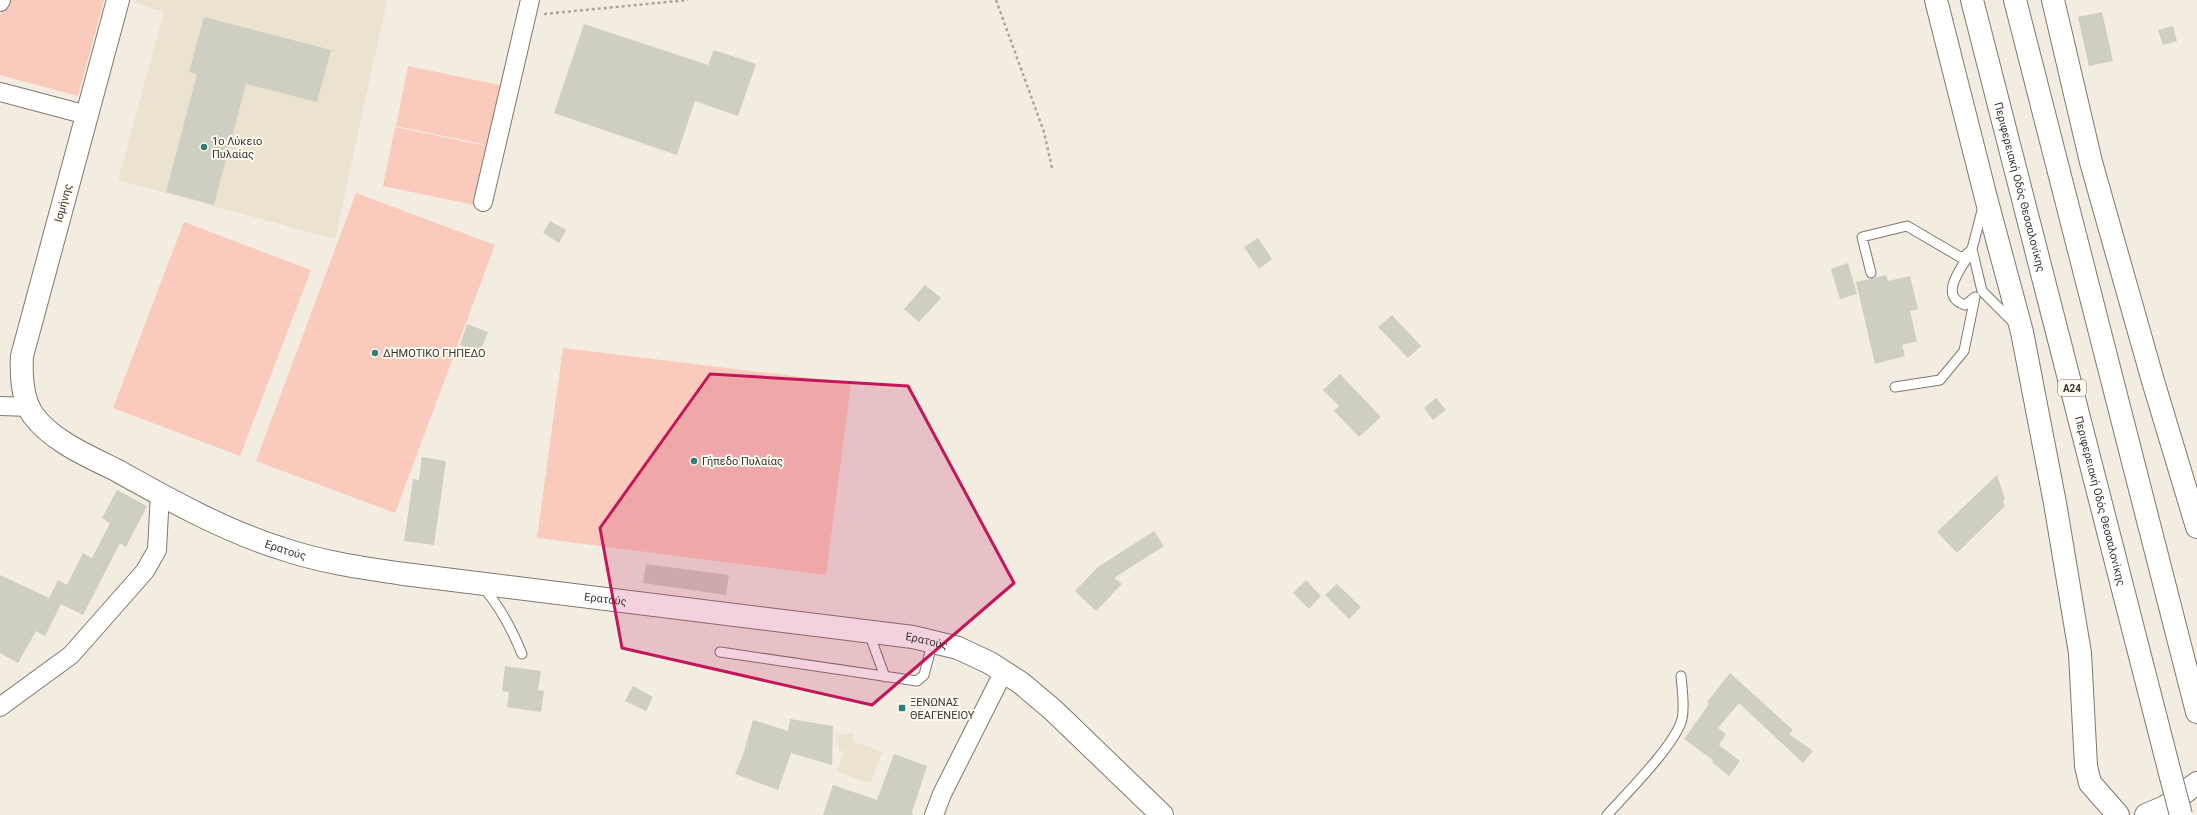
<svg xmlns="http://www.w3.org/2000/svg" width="2197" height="815" font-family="Roboto,sans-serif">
  <rect width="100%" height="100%" fill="#f2ece1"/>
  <path fill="#ebe2d0" d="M136,0H387L335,239L118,180L164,12L135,3Z
    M853,733L854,742L882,752L871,783L837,772L844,751H839L836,735Z"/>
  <path fill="#facbbc" d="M6,0H104L78,96L0,75V16Z
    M408,66L504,86L492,146L396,126Z
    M395,127L491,147L479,206L383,186Z
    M356,193L495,245L395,513L256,461Z
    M184,222L311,270L240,456L113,408Z
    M563,348L851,383L826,575L537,538Z"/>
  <path fill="#cfcec2" d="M2102,12L2113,61L2089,66L2078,17Z
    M204,17L331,50L317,102L246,84L214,205L166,192L197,74L189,72Z
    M584,24L708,65L714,50L756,64L738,116L695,101L677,155L554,113Z
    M2173,26L2177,41L2163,45L2158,30Z
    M550,221L566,230L559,243L543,233Z
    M1258,238L1272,259L1259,269L1244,247Z
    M1848,263L1857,294L1840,299L1831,269Z
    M1886,275L1888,281L1910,276L1918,309L1910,311L1917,341L1902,345L1905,356L1875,364L1856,282Z
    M925,285L941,298L919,322L904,309Z
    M1392,315L1421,346L1408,358L1378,327Z
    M467,324L488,332L480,352L460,345Z
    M1340,374L1381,417L1359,437L1334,411L1339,406L1323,390Z
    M1436,398L1446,410L1433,420L1424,408Z
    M422,457L446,461L434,545L404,541L413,479L419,480Z
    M1997,475L2005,499L2003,500L2005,506L1957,553L1937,532Z
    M117,490L147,506L126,547L120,543L83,615L61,604L45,636L36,631L18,663L0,653V575L49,598L58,580L67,585L83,553L92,558L110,523L102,518Z
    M1154,531L1164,546L1114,578L1122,584L1096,611L1075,591L1098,567Z
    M646,564L729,575L726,595L643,583Z
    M1306,580L1321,596L1309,609L1293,593Z
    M1337,584L1361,607L1349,619L1325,595Z
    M505,666L541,671L538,690L544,691L541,712L507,707L509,692L502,691Z
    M1730,673L1793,730L1789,734L1813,751L1803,763L1739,703L1718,728L1726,734L1719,745L1740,761L1729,776L1712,762L1713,760L1684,739L1709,704L1707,702Z
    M633,686L653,697L646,711L625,701Z
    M790,719L833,726L832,765L791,753L778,790L735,774L743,755L753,720L788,731Z
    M894,754L927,766L912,812L913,815H823L833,785L877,800Z"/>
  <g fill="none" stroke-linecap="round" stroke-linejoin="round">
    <g stroke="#7e796f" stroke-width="11">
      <path id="lane" d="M1972,249L1982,291L2014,323
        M1971,252C1961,268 1938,296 1965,305L1975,297
        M1871,273L1862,237L1907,226L1960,257L1965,256L1972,249L1983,207
        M1895,387L1940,380L1964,351L1975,297
        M483,587C501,608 512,629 522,654
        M869,633L885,677
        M720,652L917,681L924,675L933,641
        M1607,815C1626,794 1676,744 1682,719C1685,705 1682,690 1681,676"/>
    </g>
    <g stroke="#7e796f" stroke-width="20">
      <path id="street" d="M0,2L1,0
        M0,92L87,115
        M483,202L530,0
        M0,406L30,407
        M0,707L71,655L145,571L157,550L160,493
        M934,815L942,794L1004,671"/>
    </g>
    <g stroke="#7e796f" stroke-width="24">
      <g id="secondary">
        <path id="s1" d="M118,0L22,356C21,375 22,399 33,415C52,441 88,456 116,470C168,499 223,530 280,548C320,562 362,568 404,574L913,637L958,648L990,663L1021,683L1053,710L1162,815"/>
        <path d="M1936,0L1986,198L2022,332L2055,503L2080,653L2086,766L2090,783L2118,815"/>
        <path d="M2053,0L2091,162L2153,381L2197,527"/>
        <path d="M2146,815L2165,807L2197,783"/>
      </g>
    </g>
    <g stroke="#7e796f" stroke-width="24">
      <g id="highway">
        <path id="s2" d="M1972,0L2171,777"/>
        <path d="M2015,0L2197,712"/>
      </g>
    </g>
    <path stroke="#aaa69d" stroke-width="2.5" stroke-dasharray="3 3" stroke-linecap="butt" d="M996,0L1044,132L1052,168
      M544,14L688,0"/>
    <use href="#lane" stroke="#fff" stroke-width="9"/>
    <use href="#street" stroke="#fff" stroke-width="18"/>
    <use href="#secondary" stroke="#fff" stroke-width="22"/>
    <use href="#highway" stroke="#fff" stroke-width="22"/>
    <g stroke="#7e796f" stroke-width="24" stroke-linecap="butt">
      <path id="highway-bridge" d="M2171,777L2181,815"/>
    </g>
    <use href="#highway-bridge" stroke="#fff" stroke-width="22"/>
  </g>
  <path fill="#c2185b" fill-opacity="0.2" stroke="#c2185b" stroke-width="3" stroke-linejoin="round" d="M710,374L908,386L1014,583L872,705L622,648L600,528Z"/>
  <g fill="#347c78" stroke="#fffaf0" stroke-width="1.5">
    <circle cx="204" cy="147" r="4"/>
    <circle cx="375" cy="353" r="4"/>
    <circle cx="694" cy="461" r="4"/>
    <rect x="898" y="704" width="8" height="8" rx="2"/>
  </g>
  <g text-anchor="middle" stroke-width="4" stroke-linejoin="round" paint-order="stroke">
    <rect fill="#fffaf0" stroke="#74716b" stroke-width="1" x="2058" y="380" width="28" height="16" rx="3"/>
    <g font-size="10" font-weight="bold" fill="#383632">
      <text x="2072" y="392">Α24</text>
    </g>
    <g font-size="11" fill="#383632" stroke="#fffaf0" text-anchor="start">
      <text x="212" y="145">1ο Λύκειο<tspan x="212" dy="13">Πυλαίας</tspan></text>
      <text x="383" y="357">ΔΗΜΟΤΙΚΟ ΓΗΠΕΔΟ</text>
      <text x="702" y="465">Γήπεδο Πυλαίας</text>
      <text x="910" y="706">ΞΕΝΩΝΑΣ<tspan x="910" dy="13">ΘΕΑΓΕΝΕΙΟΥ</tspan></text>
    </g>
    <g font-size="11" fill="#383632" stroke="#fffaf0">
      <text dy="4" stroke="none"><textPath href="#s2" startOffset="193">Περιφερειακή Οδός Θεσσαλονίκης</textPath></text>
      <text transform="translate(63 203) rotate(-75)" y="4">Ισμήνης</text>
      <text dy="4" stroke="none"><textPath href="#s2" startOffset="517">Περιφερειακή Οδός Θεσσαλονίκης</textPath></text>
      <text dy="4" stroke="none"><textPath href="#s1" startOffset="718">Ερατούς</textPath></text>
      <text dy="4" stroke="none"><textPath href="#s1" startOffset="1042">Ερατούς</textPath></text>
      <text dy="4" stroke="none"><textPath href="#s1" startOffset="1366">Ερατούς</textPath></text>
    </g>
  </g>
</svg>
